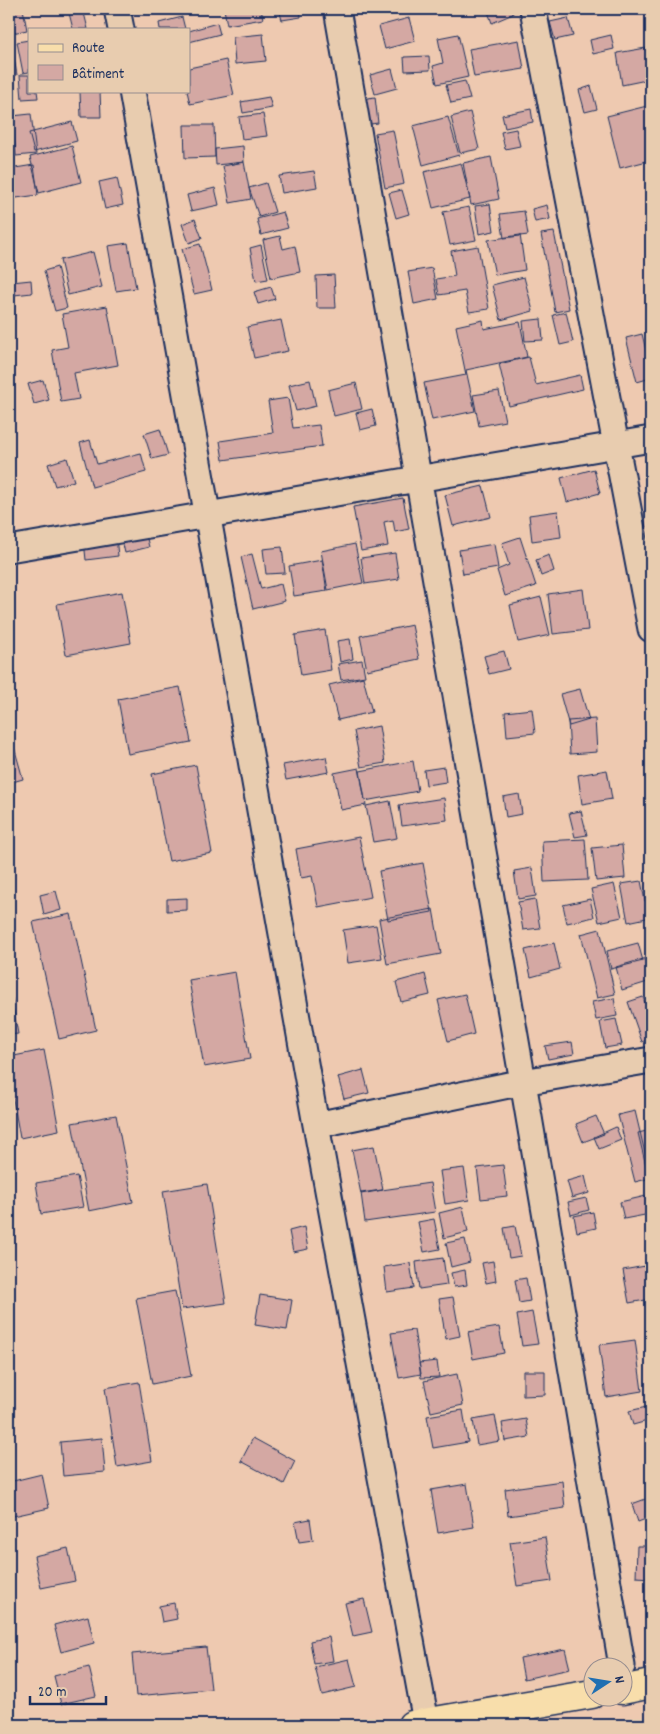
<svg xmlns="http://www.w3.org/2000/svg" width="660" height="1734" font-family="Dekko,sans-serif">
  <rect width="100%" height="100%" fill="#eec9b0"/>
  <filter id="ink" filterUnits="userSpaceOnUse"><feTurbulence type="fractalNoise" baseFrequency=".02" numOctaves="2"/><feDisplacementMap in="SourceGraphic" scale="10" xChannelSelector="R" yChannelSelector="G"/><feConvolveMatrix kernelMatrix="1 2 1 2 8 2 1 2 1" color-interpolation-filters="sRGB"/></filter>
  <g filter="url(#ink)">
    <path fill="#d4a8a3" stroke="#1b2f5e" d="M9,9H23L27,30L12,33Z
      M83,9L88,29H73L69,13Z
      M224,9H261L263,19L227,25Z
      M279,9H300L301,17L282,20Z
      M487,9H511L513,14L492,23Z
      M182,17L185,29H160L159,23Z
      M409,18L415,41L385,49L379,26Z
      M568,18L573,36L555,40L550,22Z
      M217,23L220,34L189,42V31Z
      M9,30L17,75L9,77Z
      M263,34L266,61L235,64L233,37Z
      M458,34L468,77L437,84L433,66L443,63L438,38Z
      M611,35L614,49L593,54L590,40Z
      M29,40V72L23,73L17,42Z
      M519,40L524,69L474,77L469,49Z
      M646,48L651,79L622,85L617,53Z
      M429,56L430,70L405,71L404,57Z
      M226,60L234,95L190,104L187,91H189V68Z
      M392,69L397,88L375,94L370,75Z
      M20,75H29V91H37L38,98L22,99Z
      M465,81L470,99L451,103L446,85Z
      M591,86L597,109L585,112L579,90Z
      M80,91H100L101,117H81Z
      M269,97L272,108L243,113L241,102Z
      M375,97L378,123L363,125L361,99Z
      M651,105V160L620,168L607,116Z
      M531,109L533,122L505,128L502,115Z
      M470,112L479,149L460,153L451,117Z
      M31,114L36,154L16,156L12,116Z
      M263,114L267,136L242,139L239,117Z
      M448,117L459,155L423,165L413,126Z
      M72,122L77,141L34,152L29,133Z
      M184,125H214L215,157L185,158Z
      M516,129L520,146L505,149L501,132Z
      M393,130L404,184L385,188L375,133Z
      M72,146L81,182L39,193L30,157Z
      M243,146L244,162L216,165L215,149Z
      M491,157L499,199L471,205L463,163Z
      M244,162L251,199L230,203L223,166Z
      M461,163L470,199L433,208L424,172Z
      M34,165L38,195L9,199V169Z
      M314,171L317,187L282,193L279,176Z
      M117,178L123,205L105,209L99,182Z
      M266,183L275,212L259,217L249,188Z
      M215,188L219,205L191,211L187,195Z
      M402,190L409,214L396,218L389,193Z
      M490,204L494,231L479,234L475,206Z
      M547,205L550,219L535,222L532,209Z
      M469,207L476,240L450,245L443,212Z
      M524,211L528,235L504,238L500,214Z
      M283,212L288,228L261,235L257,219Z
      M9,219H10L14,244H9Z
      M195,219L202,238L189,243L182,224Z
      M554,232L569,309L555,312L541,234Z
      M520,235L525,270L495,275L488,240Z
      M280,236L283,249L295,246L300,272L271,278L263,240Z
      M128,243L136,288L116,291L108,246Z
      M200,244L212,290L194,294L182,249Z
      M261,245L268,279L256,281L250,248Z
      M478,246L489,309L469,312L465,291L439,295L436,279L455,276L451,251Z
      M93,252L102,287L68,295L60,260Z
      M57,267L67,308L55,311L44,271Z
      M432,268L438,299L414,304L408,272Z
      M334,275L336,308H317L316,276Z
      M524,277L533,311L501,320L492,285Z
      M31,280L32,293L14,295L12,282Z
      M271,287L275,299L258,304L254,292Z
      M107,306L118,365L74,373L79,399L61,402L52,350L68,347L62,314Z
      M566,312L573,342L560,345L553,315Z
      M541,319L543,340L525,341L523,321Z
      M281,320L288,351L254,358L247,327Z
      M483,320L484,329L520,322L527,357L466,370L475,411L432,420L424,383L466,375L456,326Z
      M642,334L651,371V378L637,382L626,338Z
      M529,357L536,385L580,375L583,389L509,406L499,364Z
      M43,380L49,400L34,404L28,384Z
      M310,380L316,406L296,411L289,385Z
      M356,383L362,409L334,416L328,390Z
      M499,391L505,421L479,426L473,395Z
      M288,398L293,428L319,425L322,446L223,460L220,441L273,433L268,401Z
      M372,409L376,426L360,430L356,413Z
      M160,429L168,455L152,459L144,434Z
      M90,440L97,464L141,453L146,472L92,487L80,443Z
      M67,458L74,481L55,486L48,464Z
      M594,469L600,493L567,502L561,478Z
      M483,486L491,517L453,526L445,495Z
      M403,498L409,529L395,532L393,520L384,522L388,546L361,551L353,507Z
      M558,511L561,537L532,541L529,515Z
      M146,535L149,547L125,553L122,540Z
      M116,537L118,556L86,560L84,541Z
      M520,537L536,586L505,596L497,570L509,565L502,543Z
      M355,544L363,583L328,590L321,551Z
      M494,544L498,568L463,574L459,550Z
      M282,547L285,573L266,574L263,549Z
      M395,553L399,579L365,584L361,558Z
      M252,554L261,589L281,584L285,601L253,609L241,557Z
      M549,555L554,571L541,576L536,560Z
      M322,560L327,591L294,596L289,566Z
      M583,589L588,630L553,634L548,594Z
      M122,592L131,643L66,655L57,604Z
      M541,597L550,635L518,642L510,605Z
      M412,625L419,659L367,670L360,636Z
      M325,630L331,670L301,675L295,635Z
      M350,639L353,659L340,662L337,641Z
      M504,651L509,669L489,674L484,656Z
      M362,660L365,676L341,680L338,664Z
      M363,677L372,712L338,720L329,685Z
      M180,687L191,742L128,754L118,699Z
      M580,689L589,720L569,726L560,694Z
      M532,709L535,733L507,736L505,712Z
      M595,719L597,752L570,754L568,721Z
      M379,726L385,763L361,767L354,731Z
      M9,729L23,779L9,783Z
      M326,757L329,772L286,780L283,765Z
      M413,761L418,791L365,801L360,771Z
      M196,765L212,853L169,861L152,774Z
      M444,767L446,782L426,785L424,770Z
      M359,768L366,805L341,810L334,773Z
      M607,770L612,799L582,804L578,775Z
      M519,794L522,814L506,817L503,797Z
      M444,798L447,820L402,826L399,805Z
      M390,801L397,838L373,842L366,806Z
      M581,811L587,835L575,837L569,813Z
      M359,837L371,897L318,907L312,876L301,878L296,849Z
      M585,839L588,880L544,882L542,841Z
      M622,845L625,878L596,881L592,848Z
      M423,863L432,912L388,920L379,871Z
      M532,868L536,896L518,899L514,871Z
      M641,881L645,901L651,900V917L628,922L621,884Z
      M614,884L622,917L599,922L591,889Z
      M56,891L61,910L44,915L40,895Z
      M187,898V910L167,911V899Z
      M535,899L540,928L523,930L518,902Z
      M590,899L594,917L567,923L563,905Z
      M433,909L441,954L387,964L379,919Z
      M71,914L96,1030L59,1039L33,922Z
      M376,925L382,958L348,963L343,930Z
      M600,929L615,994L597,998L581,934Z
      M554,943L560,969L531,977L525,950Z
      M638,943L643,961L611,969L607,951Z
      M650,957L651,981L622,990L616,967Z
      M235,972L250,1059L204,1067L189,980Z
      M425,974L430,995L401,1002L396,982Z
      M9,983L18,1034L9,1035Z
      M465,994L474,1034L448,1041L438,1000Z
      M643,997L651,1020V1038L642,1042L628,1002Z
      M614,998L617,1016L596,1020L592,1002Z
      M616,1019L622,1045L605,1048L600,1022Z
      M572,1042L574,1054L548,1059L545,1046Z
      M44,1050L59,1130L20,1138L9,1077V1057Z
      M363,1070L369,1093L344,1099L338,1077Z
      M635,1111L651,1178L635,1182L618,1115Z
      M116,1115L133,1202L89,1211L72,1123Z
      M596,1116L604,1134L583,1142L576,1124Z
      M616,1127L621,1140L599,1149L594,1137Z
      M651,1130V1173L648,1174L638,1133Z
      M374,1146L383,1190L361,1194L352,1150Z
      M503,1165L507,1196L481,1199L477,1168Z
      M464,1168L469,1200L445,1204L440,1171Z
      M77,1176L83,1207L41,1214L36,1183Z
      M585,1176L589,1193L572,1198L567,1181Z
      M430,1183L435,1212L365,1222L361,1193Z
      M207,1184L226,1303L182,1309L163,1191Z
      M646,1196L650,1214L624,1219L620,1202Z
      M586,1198L589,1210L571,1215L568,1202Z
      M463,1207L468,1232L444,1238L439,1213Z
      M593,1212L596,1228L577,1232L574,1216Z
      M434,1219L440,1249L424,1252L418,1222Z
      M515,1226L521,1256L509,1258L504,1228Z
      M304,1227L308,1249L293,1252L289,1231Z
      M465,1239L470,1262L451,1267L446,1243Z
      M443,1258L447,1285L419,1289L416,1262Z
      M493,1261L496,1281L486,1283L482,1263Z
      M410,1263L414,1288L387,1292L384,1267Z
      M651,1265V1299L629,1303L623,1270Z
      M465,1270L467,1285L454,1287L451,1273Z
      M526,1278L530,1301L519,1303L515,1280Z
      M175,1291L191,1376L152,1384L136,1298Z
      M260,1295L292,1300L287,1330L255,1325Z
      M453,1297L460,1336L446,1339L439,1299Z
      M532,1312L538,1344L522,1346L517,1315Z
      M499,1327L504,1353L473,1359L468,1332Z
      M414,1330L421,1374L399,1378L391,1333Z
      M635,1340L642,1391L606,1397L599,1345Z
      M437,1361L439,1377L421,1378L419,1363Z
      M523,1371H545V1395L523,1396Z
      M457,1374L463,1405L431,1412L424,1381Z
      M139,1382L152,1461L117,1467L105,1388Z
      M651,1406V1420L633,1425L629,1411Z
      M463,1410L468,1442L433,1448L427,1416Z
      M495,1416L500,1441L477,1445L473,1420Z
      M526,1419L529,1437L505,1441L502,1423Z
      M102,1438L105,1472L63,1476L60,1442Z
      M253,1438L295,1461L284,1484L241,1461Z
      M42,1474L49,1508L9,1517V1482Z
      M562,1481L565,1508L508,1516L505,1489Z
      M467,1484L474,1527L438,1533L431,1490Z
      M651,1497V1517L638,1522L632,1504Z
      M310,1519L313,1540L299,1542L295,1522Z
      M545,1537L552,1581L517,1586L510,1542Z
      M637,1546H651V1578L636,1577Z
      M68,1548L75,1581L41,1588L34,1556Z
      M364,1599L372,1632L353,1636L345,1603Z
      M174,1603L177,1619L162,1622L159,1606Z
      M88,1616L94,1643L61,1652L54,1625Z
      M329,1637L333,1661L314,1664L310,1641Z
      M206,1647L211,1689L136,1696L132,1654Z
      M565,1649L570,1669L524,1679L520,1658Z
      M349,1659L356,1687L322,1695L315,1667Z
      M89,1667L96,1696L61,1704L54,1676Z"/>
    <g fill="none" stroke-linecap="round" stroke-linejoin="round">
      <g stroke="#1b2f5e" stroke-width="29">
        <path id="street" d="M117,9L121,29
          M337,9L523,1082L622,1666
          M533,9L651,629
          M132,91L316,1125L426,1722
          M9,549L651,439
          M316,1125L523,1082L651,1060"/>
      </g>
      <g stroke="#1b2f5e" stroke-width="31">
        <path id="primary" d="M622,1690L651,1684
          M412,1725L592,1694"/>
      </g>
      <use href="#street" stroke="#e8ccaf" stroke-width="25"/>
      <use href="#primary" stroke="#f8deab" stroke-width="28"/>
    </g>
  </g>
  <rect width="660" height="1734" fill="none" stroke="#e8ccaf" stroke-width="30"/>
  <rect x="15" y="15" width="630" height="1704" fill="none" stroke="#1b2f5e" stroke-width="2" filter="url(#ink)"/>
  <rect x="28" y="28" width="162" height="65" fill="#e8ccaf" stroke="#968d8f"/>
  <rect x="38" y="44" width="25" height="8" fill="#f8deab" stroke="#968d8f"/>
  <text x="72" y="52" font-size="15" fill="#1b2f5e">Route</text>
  <rect x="38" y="65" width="25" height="15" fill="#d4a8a3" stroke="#968d8f"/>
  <text x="72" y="78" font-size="15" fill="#1b2f5e">Bâtiment</text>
  <g transform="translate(608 1682) rotate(78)"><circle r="24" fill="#e8ccaf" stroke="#968d8f"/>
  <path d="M0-4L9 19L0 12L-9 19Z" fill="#1f6fb2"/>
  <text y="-8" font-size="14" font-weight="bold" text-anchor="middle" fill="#1b2f5e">N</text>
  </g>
  <path d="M30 1696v8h76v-8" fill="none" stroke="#1b2f5e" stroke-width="2.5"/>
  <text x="38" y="1696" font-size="15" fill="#1b2f5e" stroke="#e8ccaf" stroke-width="4" paint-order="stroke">20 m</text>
</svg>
